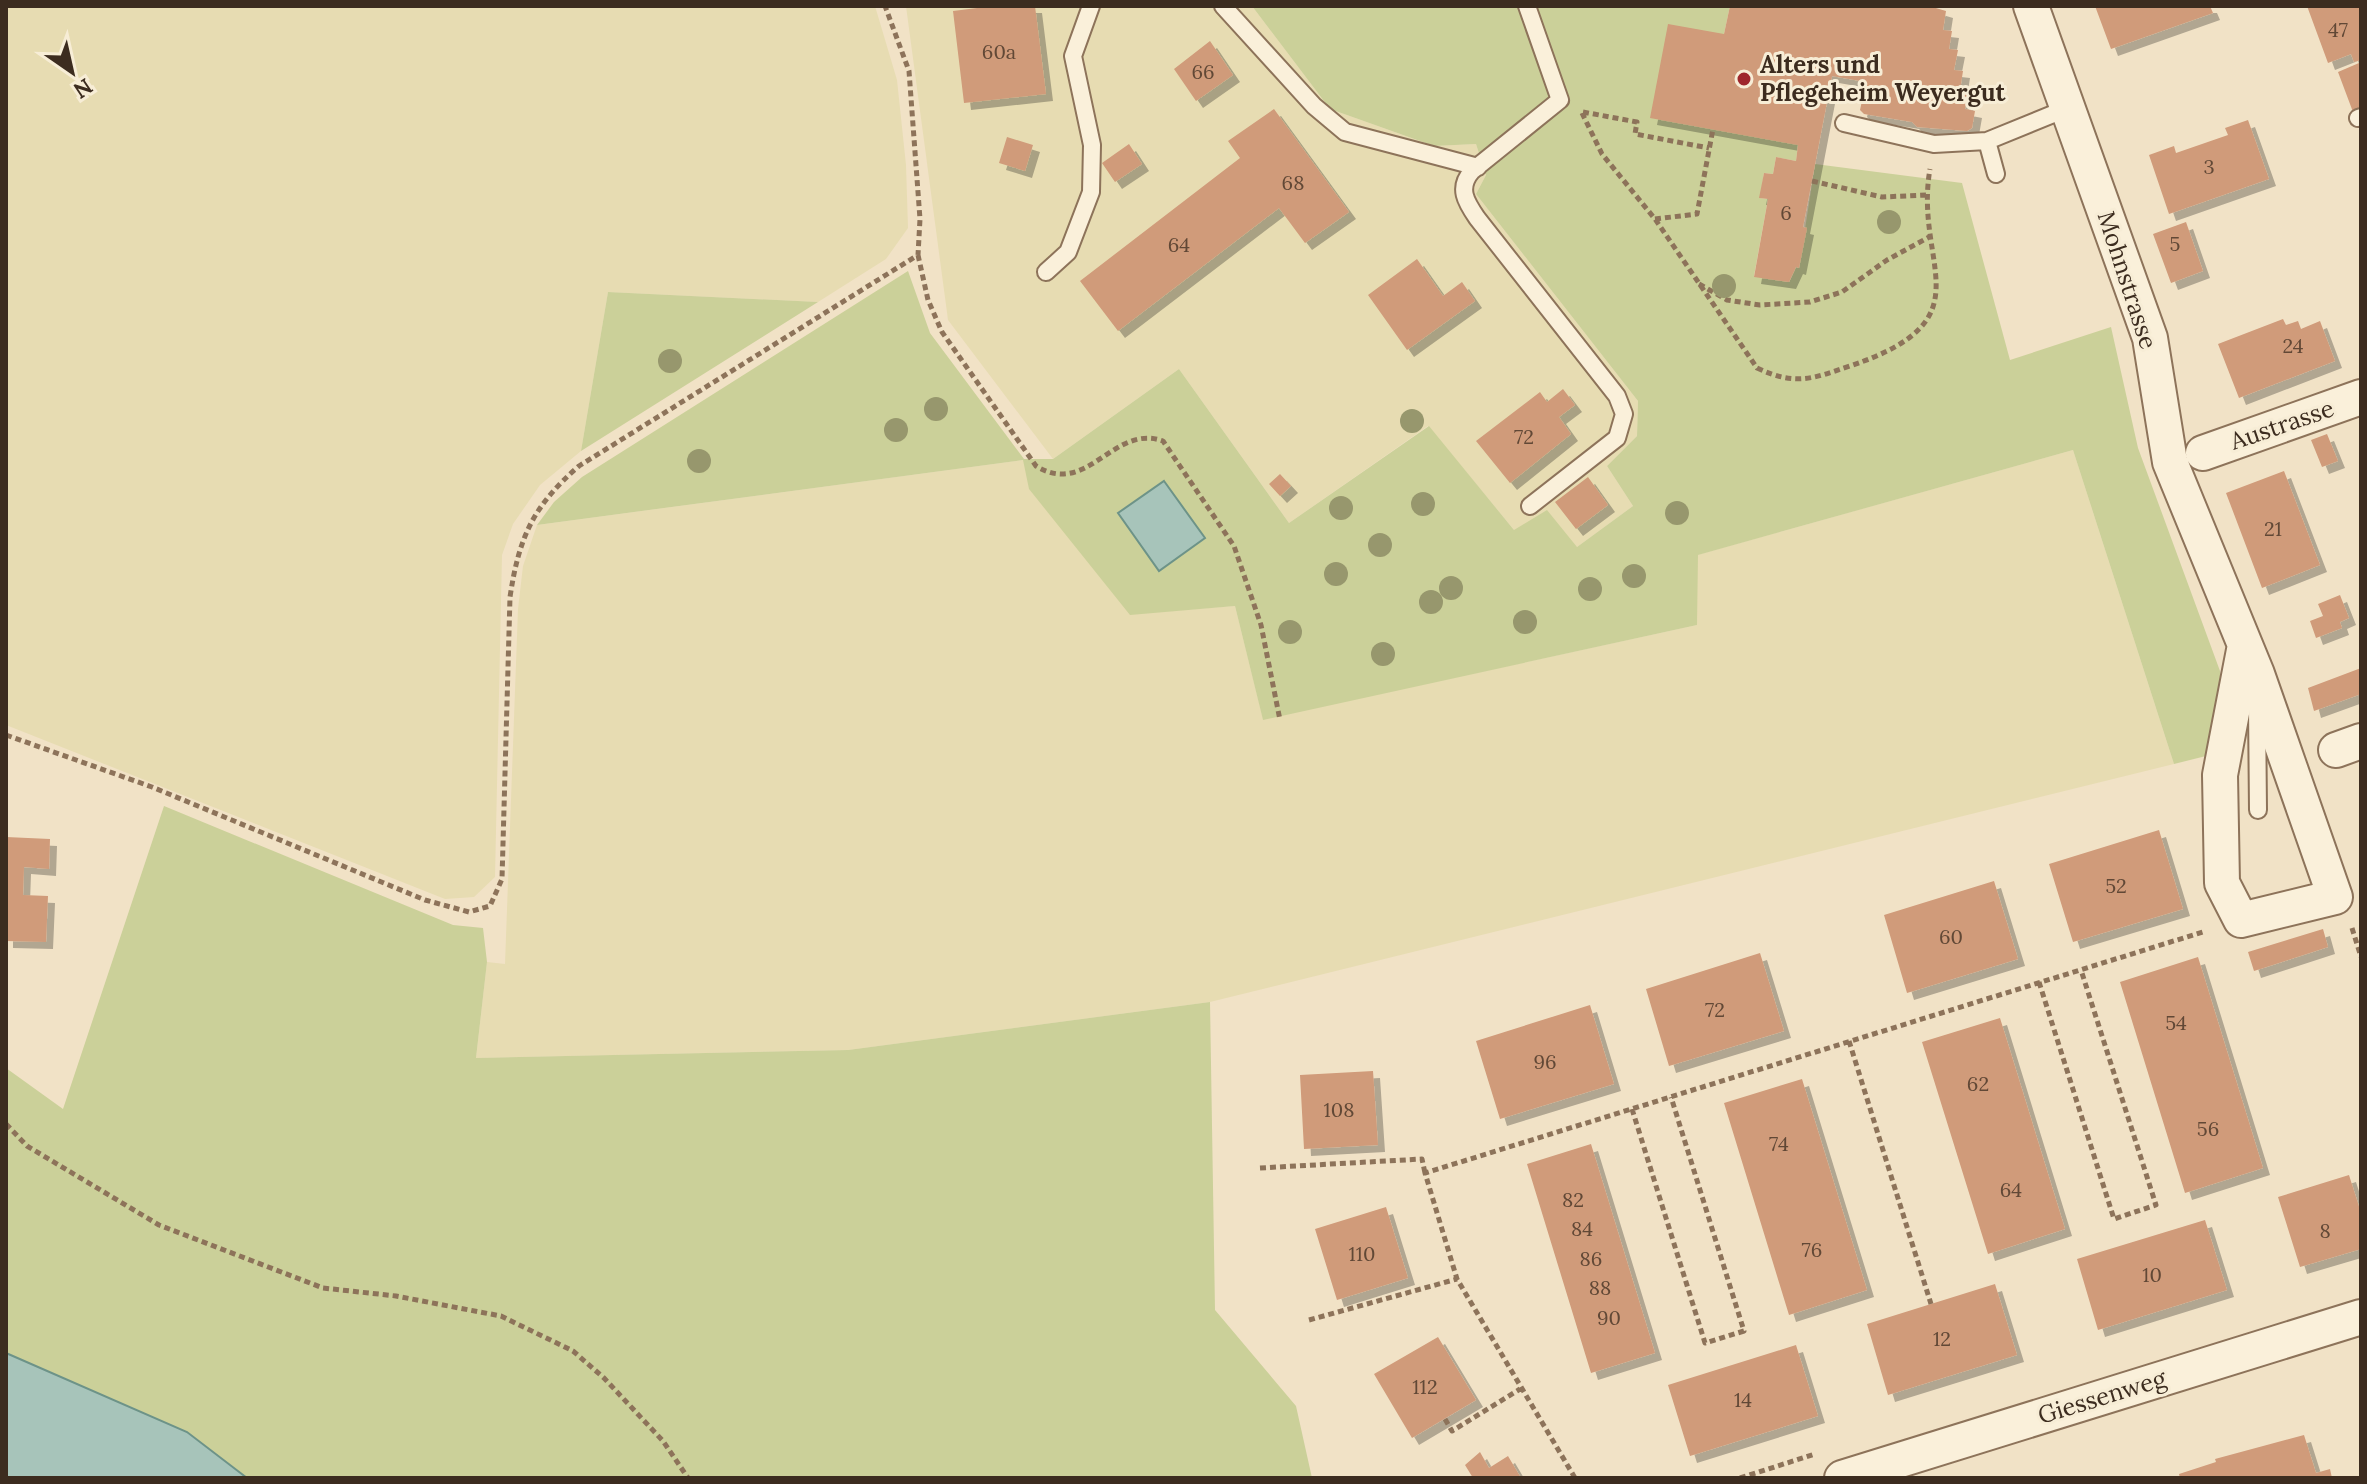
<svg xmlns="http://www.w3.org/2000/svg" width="2367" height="1484" font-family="Lora,serif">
  <defs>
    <filter id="shadow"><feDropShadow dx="7" dy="7" stdDeviation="0" flood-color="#0004"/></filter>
  </defs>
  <rect width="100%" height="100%" fill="#f1e2c6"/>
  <path fill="#e7dcb2" d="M6,6H875L897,80L906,165L908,228L886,259L818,302L608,292L581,451L540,485L513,524L502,555L495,877L474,897L445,899L6,725Z
    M906,6H1252L1330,109L1434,146L1476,144L1486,175L1476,194L1638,401L1637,436L1607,466L1633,506L1577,547L1515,531L1428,426L1289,523L1179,369L1053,459L948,320Z
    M2073,450L2174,764L1210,1002L848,1050L476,1058L487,962L505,964L518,609L523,566L537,525L1024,460L1130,614L1235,606L1263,719L1697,625V555Z"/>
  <path fill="#cbd099" d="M1252,6H1730L1724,34L1798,145L1796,161L1776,157L1773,174L1764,173L1760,198L1768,199L1754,276L1789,282L1796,267L1799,268L1815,164L1962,183L2010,360L2111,327L2138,448L2220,671L2223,714L2206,756L2174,764L2073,450L1698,555L1697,625L1263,720L1235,606L1130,615L1029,489L1023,460L537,525L554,502L582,477L908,271L930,333L1024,459H1053L1179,369L1289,523L1429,426L1514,530L1547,510L1577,547L1633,506L1607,466L1637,436L1638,401L1476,194L1486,175L1476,144L1434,146L1330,109Z
    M608,292L818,302L581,451Z
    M164,806L453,925L483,928L487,962L476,1058L848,1050L1210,1002L1215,1310L1296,1406L1312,1478H247L187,1432L6,1478V1068L63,1109Z"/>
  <path fill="#a7c4ba" stroke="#6d9388" stroke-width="2" d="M1164,481L1205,538L1159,571L1118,513Z
    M6,1353L187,1432L247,1478H6Z"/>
  <path fill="#d09b7a" filter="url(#shadow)" d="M993,6H1035L1046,94L964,103L953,11Z
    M1730,6H1929L1946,11L1943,30L1952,31L1949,49L1958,50L1954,70L1963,71L1960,90L1969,92L1965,109L1975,111L1972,128L1967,131L1917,127L1912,122L1864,114L1860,110L1866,82L1832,76L1803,227L1807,228L1799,268L1796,267L1789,282L1754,277L1768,199L1759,198L1764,173L1773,174L1776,157L1796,161L1798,145L1650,118L1668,24L1724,34Z
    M2095,6H2210L2213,13L2111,49Z
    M2307,6H2361V60L2354,62L2351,54L2328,63Z
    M1210,41L1233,75L1196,101L1174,69Z
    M2359,63L2361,109L2353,112L2338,72Z
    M1274,109L1349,212L1305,243L1279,208L1118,331L1080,281L1240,158L1228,141Z
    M2248,120L2269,179L2169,214L2149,155L2174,146L2176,153L2228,135L2225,128Z
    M1007,137L1033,145L1025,171L999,163Z
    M1129,144L1142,164L1115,182L1102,163Z
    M2186,222L2203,271L2171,283L2153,234Z
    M1417,259L1443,296L1462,282L1475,301L1407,350L1368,295Z
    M2283,319L2286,325L2298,321L2301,329L2320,321L2335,361L2239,398L2218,344Z
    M1563,389L1575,405L1559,417L1571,434L1510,483L1476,441L1540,392L1547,402Z
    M2327,434L2338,461L2322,467L2311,440Z
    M2284,471L2320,565L2262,588L2226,493Z
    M1280,474L1291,486L1280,496L1269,484Z
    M1588,477L1608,505L1576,529L1555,502Z
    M2340,595L2349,618L2340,622L2342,628L2316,638L2310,621L2323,616L2318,604Z
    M2361,668V694L2314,711L2308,688Z
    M2159,830L2183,909L2073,942L2049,864Z
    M6,837L50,839L49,869L24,867L23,895L48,896L46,942L6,941Z
    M1994,881L2018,959L1907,993L1884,915Z
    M2323,929L2328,947L2254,971L2248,952Z
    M1760,953L1784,1031L1669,1066L1646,989Z
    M2198,957L2263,1168L2185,1193L2120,982Z
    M1590,1005L1614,1084L1500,1119L1476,1041Z
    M2000,1018L2065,1229L1988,1254L1922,1042Z
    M1373,1071L1378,1145L1304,1149L1300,1075Z
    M1802,1079L1867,1290L1789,1315L1724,1103Z
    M1591,1144L1655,1353L1591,1373L1527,1164Z
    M2349,1175L2361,1213V1249L2300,1267L2278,1197Z
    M1386,1207L1408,1278L1337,1300L1315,1229Z
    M2205,1220L2227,1290L2098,1330L2077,1259Z
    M1995,1284L2017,1355L1888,1395L1867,1324Z
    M1438,1337L1476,1400L1412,1438L1374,1374Z
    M1796,1345L1818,1416L1690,1456L1668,1385Z
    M2304,1435L2316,1473L2330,1469L2332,1478H2180L2179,1474L2216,1462L2215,1459Z
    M1480,1452L1489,1468L1508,1456L1521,1478H1473L1465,1465Z"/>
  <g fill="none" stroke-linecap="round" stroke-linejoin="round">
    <g stroke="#8d735a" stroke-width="20">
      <path id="service" d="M1223,6L1314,106L1345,132L1478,167
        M1527,6L1560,100L1472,171C1457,188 1466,202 1477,218L1617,396L1624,414L1617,438L1530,506
        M2358,118L2361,117
        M1844,123L1934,144L1987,141L2068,108
        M1987,141L1996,174
        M1046,272L1068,252L1091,192L1092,145L1073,56L1091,6
        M2257,708L2258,810"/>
    </g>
    <g stroke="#8d735a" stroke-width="38">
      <path id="minor" d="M2031,6L2150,338L2170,462L2257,674L2335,897L2241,920L2222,883L2220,775L2245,645
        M2203,453L2361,397
        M2336,750L2361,741
        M1842,1478L2361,1317"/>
    </g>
    <path stroke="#8d735a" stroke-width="5" stroke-dasharray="6 4" stroke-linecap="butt" d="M1583,112L1637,122L1635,134L1709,148
      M1582,113L1602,154L1655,219L1757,368C1795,386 1812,379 1850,366C1990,319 1913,266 1930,169
      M1812,181L1882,197L1926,195
      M1655,219L1697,214L1713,129
      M918,255L928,300L942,332L1036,466C1088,498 1113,423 1163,441L1234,546L1261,625L1280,720
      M1699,284L1727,300L1760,305L1810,302L1842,292L1887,260L1931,236
      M6,735L152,787L425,900L469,912L490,906L502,879L510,597C519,537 533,506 579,466L918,255L920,219L909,71L885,6
      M2352,928L2361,957
      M2039,982L2114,1219L2156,1205L2081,970
      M1849,1041L1931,1304
      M1632,1109L1705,1343L1744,1331L1671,1097
      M6,1124L27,1146L159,1225L323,1288L396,1296L501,1316L573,1351L604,1378L663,1441L688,1478
      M1260,1168L1422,1159L1425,1173
      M1309,1320L1457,1279
      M1445,1419L1452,1431L1520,1389
      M1575,1478L1457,1279L1425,1173L2206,931
      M1740,1478L1815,1454"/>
    <use href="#service" stroke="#faf0da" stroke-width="16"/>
    <use href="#minor" stroke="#faf0da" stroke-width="34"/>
  </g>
  <g fill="#97976d">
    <circle cx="1889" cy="222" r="12"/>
    <circle cx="1724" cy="286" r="12"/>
    <circle cx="670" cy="361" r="12"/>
    <circle cx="936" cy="409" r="12"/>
    <circle cx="1412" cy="421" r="12"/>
    <circle cx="896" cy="430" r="12"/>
    <circle cx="699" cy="461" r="12"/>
    <circle cx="1423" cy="504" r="12"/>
    <circle cx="1341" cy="508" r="12"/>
    <circle cx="1677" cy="513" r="12"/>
    <circle cx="1380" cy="545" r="12"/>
    <circle cx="1336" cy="574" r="12"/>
    <circle cx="1634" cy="576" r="12"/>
    <circle cx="1451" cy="588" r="12"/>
    <circle cx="1590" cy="589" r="12"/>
    <circle cx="1431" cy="602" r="12"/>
    <circle cx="1525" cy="622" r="12"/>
    <circle cx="1290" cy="632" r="12"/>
    <circle cx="1383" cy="654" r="12"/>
  </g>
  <circle fill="#9f272c" stroke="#f7edd6" stroke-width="3" cx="1744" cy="79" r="8"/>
  <g text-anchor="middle" stroke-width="6" stroke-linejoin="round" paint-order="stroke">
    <g font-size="20" fill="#614836">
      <text x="2338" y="37">47</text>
      <text x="999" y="59">60a</text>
      <text x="1203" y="79">66</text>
      <text x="2209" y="174">3</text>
      <text x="1293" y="190">68</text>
      <text x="1786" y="220">6</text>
      <text x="2175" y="251">5</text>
      <text x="1179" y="252">64</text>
      <text x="2293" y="353">24</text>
      <text x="1524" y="444">72</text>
      <text x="2273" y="536">21</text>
      <text x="2116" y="893">52</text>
      <text x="1951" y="944">60</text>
      <text x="1715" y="1017">72</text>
      <text x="2176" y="1030">54</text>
      <text x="1545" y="1069">96</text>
      <text x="1978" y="1091">62</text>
      <text x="1339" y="1117">108</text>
      <text x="2208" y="1136">56</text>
      <text x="1779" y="1151">74</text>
      <text x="2011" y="1197">64</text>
      <text x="1573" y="1207">82</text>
      <text x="1582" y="1236">84</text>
      <text x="2325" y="1238">8</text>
      <text x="1812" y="1257">76</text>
      <text x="1362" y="1261">110</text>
      <text x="1591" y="1266">86</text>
      <text x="2152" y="1282">10</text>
      <text x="1600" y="1295">88</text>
      <text x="1609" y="1325">90</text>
      <text x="1942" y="1346">12</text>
      <text x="1425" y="1394">112</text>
      <text x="1743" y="1407">14</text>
    </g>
    <g font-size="24" font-weight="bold" fill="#3c2c1f" stroke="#f7edd6" text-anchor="start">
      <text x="1760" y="73">Alters und<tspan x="1760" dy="28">Pflegeheim Weyergut</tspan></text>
    </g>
    <g font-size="24" fill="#3c2c1f" stroke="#f7edd6">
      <text transform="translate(2127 280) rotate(72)" y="8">Mohnstrasse</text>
      <text transform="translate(2282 425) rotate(-19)" y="8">Austrasse</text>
      <text transform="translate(2102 1397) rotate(-17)" y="8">Giessenweg</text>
    </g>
  </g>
  <rect width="2367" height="1484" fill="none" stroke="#3c2c1f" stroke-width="16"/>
  <g transform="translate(72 72) rotate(146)" stroke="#f7edd6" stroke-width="6" paint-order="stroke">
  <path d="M0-6L14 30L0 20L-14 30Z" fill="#3c2c1f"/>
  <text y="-12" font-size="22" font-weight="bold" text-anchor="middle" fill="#3c2c1f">N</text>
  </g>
</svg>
